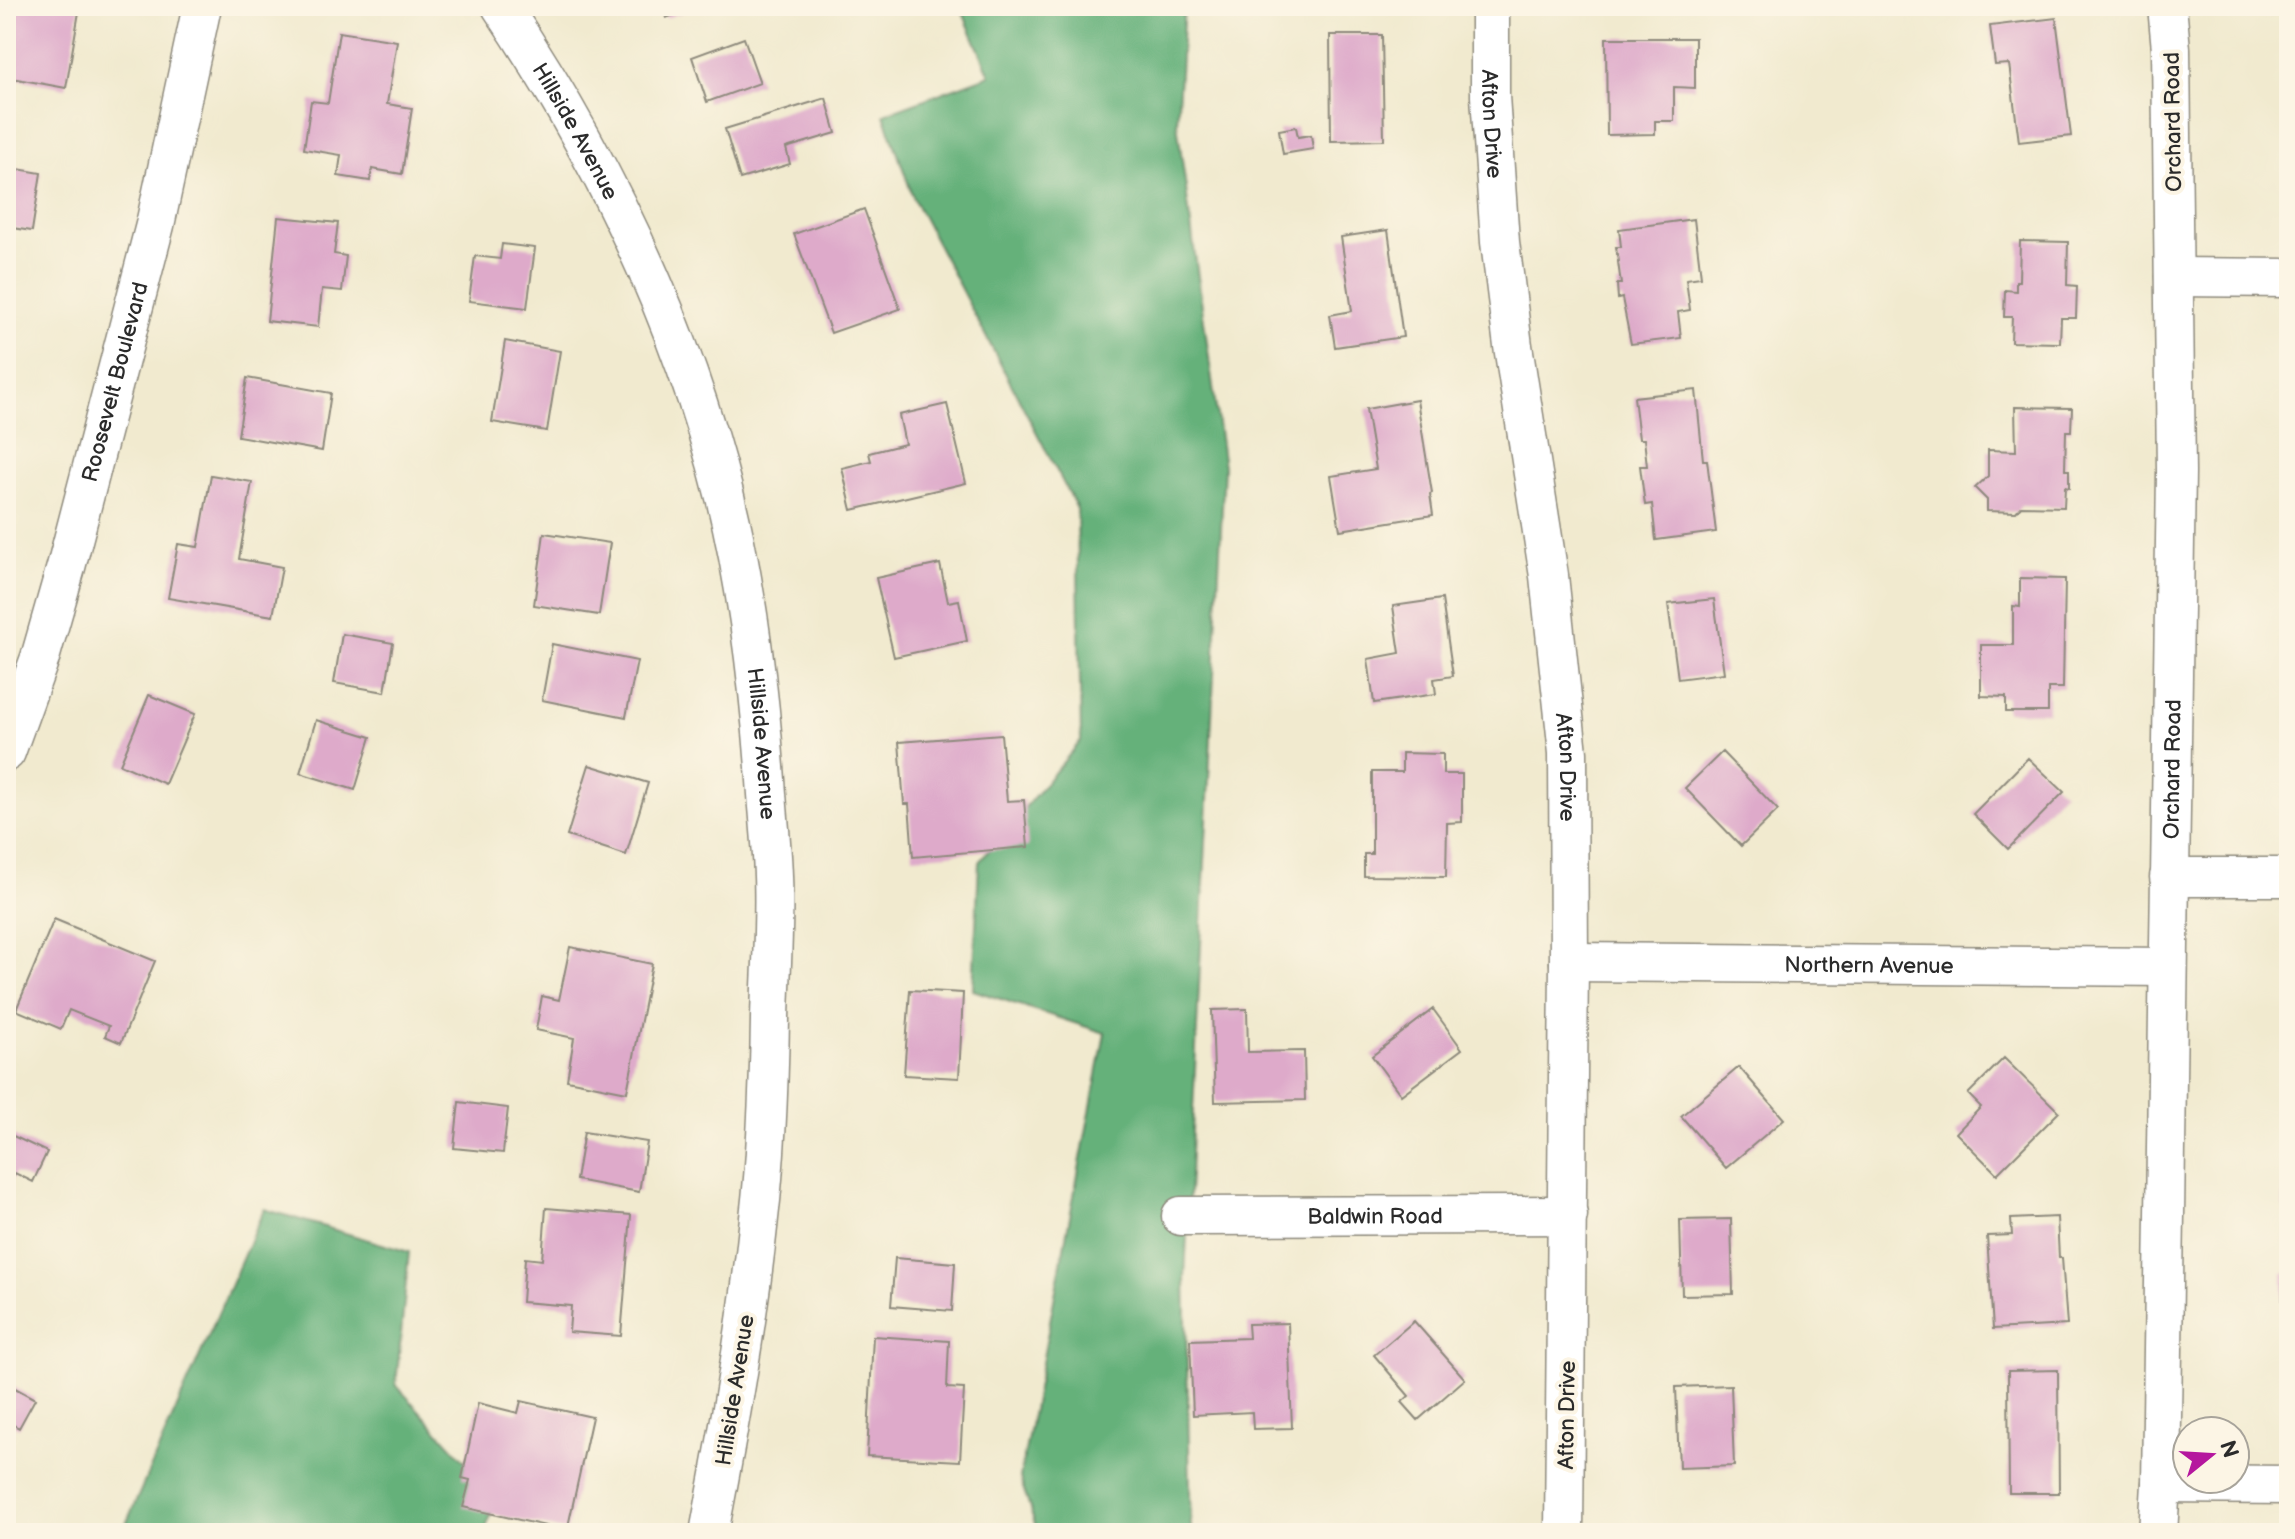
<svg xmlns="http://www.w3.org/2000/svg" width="2295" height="1539" font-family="'Balsamiq Sans',sans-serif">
  <rect width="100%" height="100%" fill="#fcf5e5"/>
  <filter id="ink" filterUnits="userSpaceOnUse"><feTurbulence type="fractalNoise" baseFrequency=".0125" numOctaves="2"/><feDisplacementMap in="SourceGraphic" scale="16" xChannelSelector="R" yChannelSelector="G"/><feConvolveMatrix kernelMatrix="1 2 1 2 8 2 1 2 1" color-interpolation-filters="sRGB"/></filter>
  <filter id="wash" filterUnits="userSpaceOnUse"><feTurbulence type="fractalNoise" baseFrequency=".006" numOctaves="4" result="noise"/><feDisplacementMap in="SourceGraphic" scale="32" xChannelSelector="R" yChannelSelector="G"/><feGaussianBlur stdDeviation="1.8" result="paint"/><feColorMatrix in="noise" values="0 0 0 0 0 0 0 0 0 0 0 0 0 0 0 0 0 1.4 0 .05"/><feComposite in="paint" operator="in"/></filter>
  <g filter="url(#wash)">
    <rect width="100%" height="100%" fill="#f1eacf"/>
    <path fill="#65b17a" stroke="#486e52" stroke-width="2" d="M960,6H1184L1177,123L1224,467L1185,1277L1191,1533H1038L1020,1478L1105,1033L973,990L979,862L1081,741L1077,509L914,200L884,114L990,75Z
      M264,1209L409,1252L396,1385L498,1497L484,1533H122Z"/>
    <g id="blocks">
      <path fill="#deaaca" d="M6,6H80L66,88L6,77Z
        M662,6H699L666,18Z
        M2056,18L2071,136L2019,142L2009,64L1995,65L1990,26Z
        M339,32L397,41L387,104L412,108L402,174L372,169L370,181L338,176L341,155L304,149L311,101L328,103Z
        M1330,35H1382L1384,140L1331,141Z
        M744,38L760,83L707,102L692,57Z
        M1606,38H1695V88L1674,87V121H1655V134L1607,135Z
        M826,98L836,133L786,148L790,164L740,179L725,129Z
        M1296,127L1298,137L1311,135L1313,149L1283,154L1279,130Z
        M6,167L41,173L32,231L6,227Z
        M864,209L900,309L831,333L794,234Z
        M278,217L338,223L334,254L346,256L342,291L322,289L318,327L267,321Z
        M1694,219L1701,277L1686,279L1690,310L1678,312L1681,338L1631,344L1622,298L1618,299L1617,284H1621L1616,247H1621L1619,229Z
        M1388,230L1403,337L1335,347L1330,315L1352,311L1341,237Z
        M2020,241L2068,242L2067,285L2077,286L2076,318H2061L2060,343L2011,342L2012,317H2004L2005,290L2016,291V281H2019Z
        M502,244L535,248L527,308L469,301L475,256L500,259Z
        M505,341L560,351L547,431L492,422Z
        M247,378L331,393L322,451L238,436Z
        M1696,390L1703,460H1707L1716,532L1656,540L1652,504L1645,505L1640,466H1647L1644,439H1639L1634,397Z
        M1417,400L1432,493L1430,494L1433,515L1340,530L1331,476L1376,469L1366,409Z
        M947,404L966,483L852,510L842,468L871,461L869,453L905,444L899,415Z
        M2015,407L2072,408L2071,431H2066L2065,470H2069V488L2065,487L2064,507L2021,506L2016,512L1987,511V500L1975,488L1988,476V450L2016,451Z
        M211,475L252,482L239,559L282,567L273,616L168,598L178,544L198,547Z
        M544,533L610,543L599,615L534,605Z
        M940,564L948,602L959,600L967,641L894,657L876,578Z
        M2020,578L2065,579L2063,688H2048V712H2006V697L1981,696V645H2013V606L2020,607Z
        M1442,599L1453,676L1434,679L1436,694L1374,703L1368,659L1400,653L1393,606Z
        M1714,599L1724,673L1678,679L1668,604Z
        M342,634L393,643L385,692L334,683Z
        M552,644L637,661L626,717L542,700Z
        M149,695L195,714L165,784L120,764Z
        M316,720L371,737L355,790L300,773Z
        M1001,734L1007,801L1024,800L1028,847L913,857L909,804H904L899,742Z
        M1722,752L1778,810L1741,846L1685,788Z
        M1402,753L1443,754V774H1462V822L1447,823L1446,877L1364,876V854H1372V772H1402Z
        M2028,758L2064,792L2008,849L1973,814Z
        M589,765L648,783L626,855L567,836Z
        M54,919L155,961L121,1043L105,1036L109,1026L69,1010L61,1029L16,1010Z
        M570,947L652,964L627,1092L567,1080L574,1038L536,1030L542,996L559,1000Z
        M910,990L963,993L959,1078L904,1075Z
        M1247,1009L1248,1052L1304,1051L1305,1100L1215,1102L1212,1010Z
        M1433,1009L1462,1049L1401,1095L1372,1056Z
        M2004,1058L2059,1112L1997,1174L1956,1133L1981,1107L1968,1094Z
        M1739,1067L1784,1119L1726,1168L1681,1116Z
        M459,1102L508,1108L503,1153L454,1148Z
        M2283,1130H2289V1209H2283Z
        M584,1132L647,1142L639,1192L576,1180Z
        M11,1135L47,1152L33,1182L15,1173L6,1191V1147Z
        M546,1208L631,1215L621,1336L569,1332L571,1306L522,1302L525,1258L542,1260Z
        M2057,1217L2059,1258H2062L2067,1325L1993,1329L1987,1236L2012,1235L2011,1219Z
        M1731,1219L1733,1294L1682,1295L1680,1220Z
        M895,1258L955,1263L952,1311L891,1306Z
        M2283,1273H2289V1365L2282,1364Z
        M1414,1321L1465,1379L1418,1420L1402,1402L1409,1396L1374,1355Z
        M1288,1323L1292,1428L1253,1429L1252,1412L1193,1415L1190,1340L1249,1338L1248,1324Z
        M873,1336L949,1341L947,1388L964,1389L960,1461L867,1456Z
        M2058,1370L2059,1493H2009L2008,1371Z
        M6,1383L35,1399L19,1428L6,1421Z
        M1731,1385L1734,1466L1679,1468L1676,1387Z
        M521,1401L592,1417L567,1531L463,1507L470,1480L462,1478L478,1403L518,1413Z"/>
    </g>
  </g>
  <g filter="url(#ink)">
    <use href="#blocks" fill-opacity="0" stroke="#8e8a7d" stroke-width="2"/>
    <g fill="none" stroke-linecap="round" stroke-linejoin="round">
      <g stroke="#8e8a7d" stroke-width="41">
        <g id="street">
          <path id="s1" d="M501,6C601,156 681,320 725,497C748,590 759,685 766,780C768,812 772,844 773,876C775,923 771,972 770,1019C769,1085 767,1152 759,1218C748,1324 729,1429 709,1533"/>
          <path id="s2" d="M1490,6V96L1500,242L1513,346L1549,576L1568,753L1569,962L1564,1533"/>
          <path d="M2174,277L2289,278"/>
          <path id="s3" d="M6,752L40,658L66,567L155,225L202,6"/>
          <path d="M2169,877H2289"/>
          <path id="s4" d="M1569,962L2168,967"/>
          <path id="s5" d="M1181,1216L1568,1215"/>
          <path d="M2161,1484L2289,1485"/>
          <path id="s6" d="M2158,1533L2161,1484L2176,472L2171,49L2167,6"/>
        </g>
      </g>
      <use href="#street" stroke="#fff" stroke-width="38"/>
    </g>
  </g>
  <g text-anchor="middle" stroke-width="8" stroke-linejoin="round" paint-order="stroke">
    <g font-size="22" fill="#2b2b2b" stroke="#fcf5e5">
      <text transform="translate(2172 122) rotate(-91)" y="8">Orchard Road</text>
      <text dy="8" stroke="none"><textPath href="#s2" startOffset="118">Afton Drive</textPath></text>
      <text dy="8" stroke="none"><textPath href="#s1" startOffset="146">Hillside Avenue</textPath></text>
      <text dy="8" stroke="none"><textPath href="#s3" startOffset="386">Roosevelt Boulevard</textPath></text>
      <text dy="8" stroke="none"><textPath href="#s1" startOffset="792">Hillside Avenue</textPath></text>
      <text dy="8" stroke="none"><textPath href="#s2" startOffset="766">Afton Drive</textPath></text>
      <text dy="8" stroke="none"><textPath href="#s6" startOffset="764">Orchard Road</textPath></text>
      <text dy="8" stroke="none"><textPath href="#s4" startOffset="300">Northern Avenue</textPath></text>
      <text dy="8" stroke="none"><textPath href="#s5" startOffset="194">Baldwin Road</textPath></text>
      <text transform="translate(734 1390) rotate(-81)" y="8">Hillside Avenue</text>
      <text transform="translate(1566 1415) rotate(-89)" y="8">Afton Drive</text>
    </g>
  </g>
  <rect width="2295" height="1539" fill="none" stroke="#fcf5e5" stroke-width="32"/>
  <g transform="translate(2211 1455) rotate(72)"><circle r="38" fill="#fcf5e5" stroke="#a8a49b" stroke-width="2"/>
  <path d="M0-6L14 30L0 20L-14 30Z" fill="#b5179e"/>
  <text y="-12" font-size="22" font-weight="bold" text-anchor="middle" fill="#2b2b2b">N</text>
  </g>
</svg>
